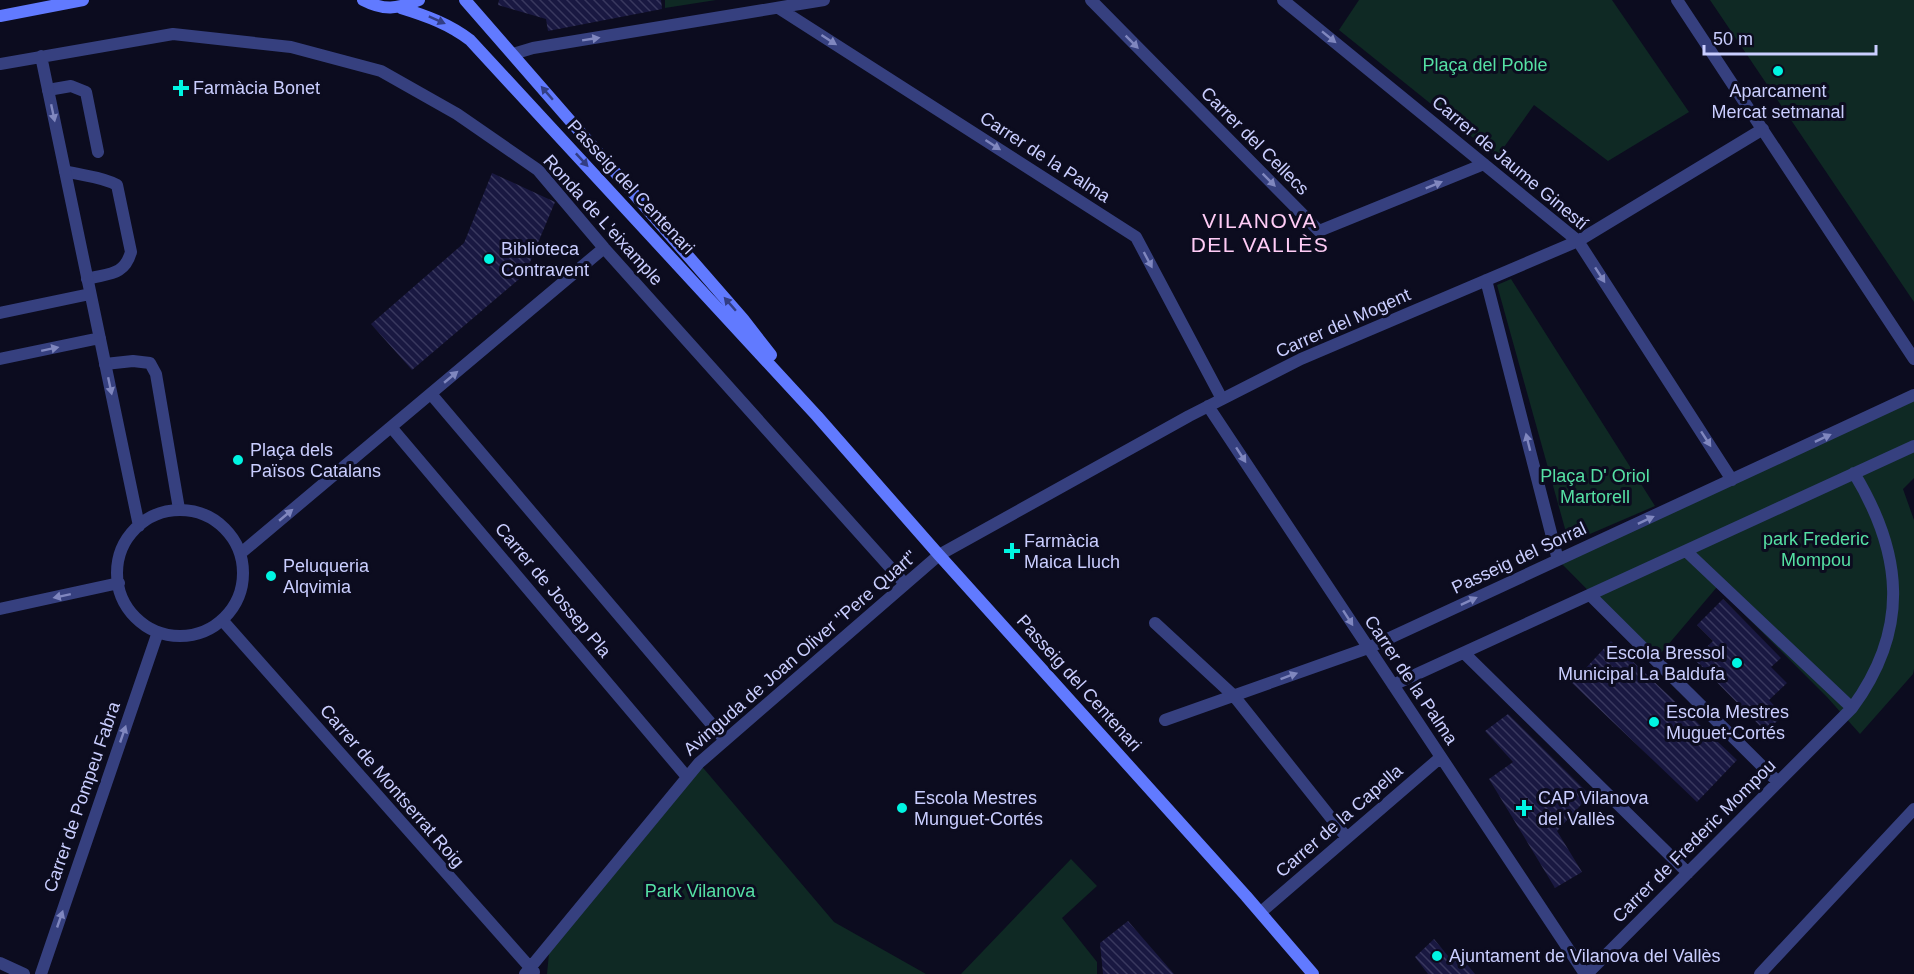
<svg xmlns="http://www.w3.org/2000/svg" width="1914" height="974" font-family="Arial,sans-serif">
  <defs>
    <pattern id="building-back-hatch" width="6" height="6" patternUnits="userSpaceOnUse" patternTransform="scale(1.5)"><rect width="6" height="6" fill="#191841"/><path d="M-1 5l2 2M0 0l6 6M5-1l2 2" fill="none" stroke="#39385e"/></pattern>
  </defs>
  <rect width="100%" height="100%" fill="#0c0c1f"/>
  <path fill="#0f2924" d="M665,0H716L665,8Z
    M1359,0H1612L1689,112L1608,161L1534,105L1497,157L1339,30Z
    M1710,0H1914V302Z
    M1511,279L1655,506L1569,543L1497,285Z
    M1914,395V478L1903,489L1914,520V669L1913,674L1860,734L1827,697L1717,587L1656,659L1558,560Z
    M699,763L834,922L926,974H547L550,943Z
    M1071,859L1097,886L1062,918L1097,962V974H961Z"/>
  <path fill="url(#building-back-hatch)" d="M499,0H661L662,9L548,31L546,19L498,5Z
    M492,173L555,202L525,274L412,370L371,324L464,243Z
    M1723,599L1781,658L1771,667L1787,683L1769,700L1783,715L1766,732L1694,659L1713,641L1697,625Z
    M1611,641L1737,760L1697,802L1572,683Z
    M1508,714L1590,795L1557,831L1582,872L1555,888L1489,779L1513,762L1485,731Z
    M1128,921L1174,974H1103L1100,943Z
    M1434,939L1448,956L1455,950L1475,974H1428L1415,957Z"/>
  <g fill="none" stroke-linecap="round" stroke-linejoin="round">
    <path stroke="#36407f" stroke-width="12" d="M48,90L71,86L86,92L98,152
      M65,171C82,176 101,176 117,185L131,252C124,276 109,273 87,279
      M105,364L133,361L150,363L156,374L179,509"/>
    <path stroke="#36407f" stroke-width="12" d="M1091,0L1319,231L1484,164
      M1283,0L1578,241L1732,480
      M1677,0L1914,359
      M780,9L1136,237L1222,399
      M513,54L533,48L824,0
      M41,56L139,526
      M0,64L173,34L291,47L381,71L457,114L538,170L604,248L905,584
      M1486,280L1558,560
      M0,313L90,294
      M0,359L100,338
      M431,394L725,740
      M1208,406L1585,974
      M391,427L687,777
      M117 573a63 63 0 1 1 126 0a63 63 0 1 1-126 0Z
      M1686,551L1852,708
      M241,553L604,248
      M1590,595L1778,782
      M0,609L119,583
      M223,621L534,972
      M1155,623L1234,696L1347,838
      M1464,653L1688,873
      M1393,685L1914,446
      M1165,720L1368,648L1914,395
      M1261,912L1441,757
      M0,963L24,974
      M41,974L158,632
      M525,974L699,763L939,555L1189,416L1301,359L1578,241L1763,129
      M1587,974L1852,708C1910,629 1903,554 1854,473
      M1760,974L1914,809"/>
    <path stroke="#617aff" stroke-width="12" d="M363,0C384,11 397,9 419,0
      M465,0L743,319L771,355
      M401,8C427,16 449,24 470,40L817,416L939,555L1246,896L1313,974
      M0,16L83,0"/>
  </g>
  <defs><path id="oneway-solid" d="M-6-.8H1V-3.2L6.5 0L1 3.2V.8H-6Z" transform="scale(1.5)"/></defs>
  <g fill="#323d84">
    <use href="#oneway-solid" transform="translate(437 20) rotate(24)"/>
    <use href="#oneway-solid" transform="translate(547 93) rotate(-131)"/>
    <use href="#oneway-solid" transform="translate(582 160) rotate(47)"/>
    <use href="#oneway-solid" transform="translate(730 304) rotate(-131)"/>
  </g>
  <g fill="#8087bf">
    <use href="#oneway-solid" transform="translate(1329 37) rotate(39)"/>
    <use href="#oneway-solid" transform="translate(591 39) rotate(-9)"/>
    <use href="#oneway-solid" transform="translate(829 40) rotate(33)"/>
    <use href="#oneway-solid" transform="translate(1132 42) rotate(45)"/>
    <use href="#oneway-solid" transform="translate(53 113) rotate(78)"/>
    <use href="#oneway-solid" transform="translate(993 145) rotate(33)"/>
    <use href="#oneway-solid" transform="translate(1269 180) rotate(45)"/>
    <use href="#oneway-solid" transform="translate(1434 185) rotate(-22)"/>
    <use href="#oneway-solid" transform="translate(1148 260) rotate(62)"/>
    <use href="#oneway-solid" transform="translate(1600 275) rotate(57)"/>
    <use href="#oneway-solid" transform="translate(50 349) rotate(-12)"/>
    <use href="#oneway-solid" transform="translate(451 377) rotate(-40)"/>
    <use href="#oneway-solid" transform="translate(110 386) rotate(78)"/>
    <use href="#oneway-solid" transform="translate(1823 438) rotate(-25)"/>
    <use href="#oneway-solid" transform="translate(1706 439) rotate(57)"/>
    <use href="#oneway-solid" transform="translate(1528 442) rotate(-104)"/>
    <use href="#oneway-solid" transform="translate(1241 455) rotate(57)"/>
    <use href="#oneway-solid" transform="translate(286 515) rotate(-40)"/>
    <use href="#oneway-solid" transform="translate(1646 520) rotate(-25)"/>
    <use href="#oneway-solid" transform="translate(62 596) rotate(168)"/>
    <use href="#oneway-solid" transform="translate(1469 601) rotate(-25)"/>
    <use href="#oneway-solid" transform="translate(1348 618) rotate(57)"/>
    <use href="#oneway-solid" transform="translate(1289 676) rotate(-20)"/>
    <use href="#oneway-solid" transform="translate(123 734) rotate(-71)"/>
    <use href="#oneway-solid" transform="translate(60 919) rotate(-71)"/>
  </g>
  <g fill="#00f5e2" stroke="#0c0c1f" stroke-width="2">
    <circle cx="1778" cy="71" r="6"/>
    <path d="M178 79h6v6h6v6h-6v6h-6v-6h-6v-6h6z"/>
    <circle cx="489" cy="259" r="6"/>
    <circle cx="238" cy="460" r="6"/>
    <path d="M1009 542h6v6h6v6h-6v6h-6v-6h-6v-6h6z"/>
    <circle cx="271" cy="576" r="6"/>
    <circle cx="1737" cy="663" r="6"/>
    <circle cx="1654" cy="722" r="6"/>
    <circle cx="902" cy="808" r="6"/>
    <path d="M1521 799h6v6h6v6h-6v6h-6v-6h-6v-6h6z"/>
    <circle cx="1437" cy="956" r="6"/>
  </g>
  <g text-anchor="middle" stroke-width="6" stroke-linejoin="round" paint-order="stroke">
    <g font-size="18" fill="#55e0a4" stroke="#0c0c1f">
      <text x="1485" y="71">Plaça del Poble</text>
      <text x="1595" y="482">Plaça D' Oriol<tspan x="1595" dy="21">Martorell</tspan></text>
      <text x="1816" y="545">park Frederic<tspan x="1816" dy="21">Mompou</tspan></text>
      <text x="700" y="897">Park Vilanova</text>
    </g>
    <g font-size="18" fill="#caceff" stroke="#0c0c1f" text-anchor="start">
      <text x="193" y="94">Farmàcia Bonet</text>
      <text x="1778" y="97" text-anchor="middle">Aparcament<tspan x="1778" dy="21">Mercat setmanal</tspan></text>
      <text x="501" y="255">Biblioteca<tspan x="501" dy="21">Contravent</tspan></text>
      <text x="250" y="456">Plaça dels<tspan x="250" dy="21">Països Catalans</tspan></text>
      <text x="1024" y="547">Farmàcia<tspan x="1024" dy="21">Maica Lluch</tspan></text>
      <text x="283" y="572">Peluqueria<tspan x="283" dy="21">Alqvimia</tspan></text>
      <text x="1725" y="659" text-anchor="end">Escola Bressol<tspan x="1725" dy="21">Municipal La Baldufa</tspan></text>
      <text x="1666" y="718">Escola Mestres<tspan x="1666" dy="21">Muguet-Cortés</tspan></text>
      <text x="914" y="804">Escola Mestres<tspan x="914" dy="21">Munguet-Cortés</tspan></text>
      <text x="1538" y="804">CAP Vilanova<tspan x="1538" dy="21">del Vallès</tspan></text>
      <text x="1449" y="962">Ajuntament de Vilanova del Vallès</text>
    </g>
    <g font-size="18" fill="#caceff" stroke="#0c0c1f">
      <text transform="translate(1255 141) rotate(45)" y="6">Carrer del Cellecs</text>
      <text transform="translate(1045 157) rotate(33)" y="6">Carrer de la Palma</text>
      <text transform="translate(1510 163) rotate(40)" y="6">Carrer de Jaume Ginestí</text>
      <text transform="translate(631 187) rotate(47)" y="6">Passeig del Centenari</text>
      <text transform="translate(603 220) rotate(48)" y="6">Ronda de L'eixample</text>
      <text transform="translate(1343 323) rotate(-24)" y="6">Carrer del Mogent</text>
      <text transform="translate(1519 558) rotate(-25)" y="6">Passeig del Sorral</text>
      <text transform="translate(553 590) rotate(50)" y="6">Carrer de Jossep Pla</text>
      <text transform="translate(800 653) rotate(-41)" y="6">Avinguda de Joan Oliver "Pere Quart"</text>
      <text transform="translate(1411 680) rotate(56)" y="6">Carrer de la Palma</text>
      <text transform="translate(1079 683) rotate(48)" y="6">Passeig del Centenari</text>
      <text transform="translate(392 786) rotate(49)" y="6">Carrer de Montserrat Roig</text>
      <text transform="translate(82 797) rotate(-71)" y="6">Carrer de Pompeu Fabra</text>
      <text transform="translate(1339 821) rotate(-41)" y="6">Carrer de la Capella</text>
      <text transform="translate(1694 841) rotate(-45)" y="6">Carrer de Frederic Mompou</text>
    </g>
    <g font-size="21" letter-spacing="1.5" fill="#ffccf6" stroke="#0c0c1f">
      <text x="1260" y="228">VILANOVA<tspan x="1260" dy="24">DEL VALLÈS</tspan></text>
    </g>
  </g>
  <path d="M1704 45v9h172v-9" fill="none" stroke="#caceff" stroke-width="3"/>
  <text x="1713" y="45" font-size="18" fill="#caceff" stroke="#0c0c1f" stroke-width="4.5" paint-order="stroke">50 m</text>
</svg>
